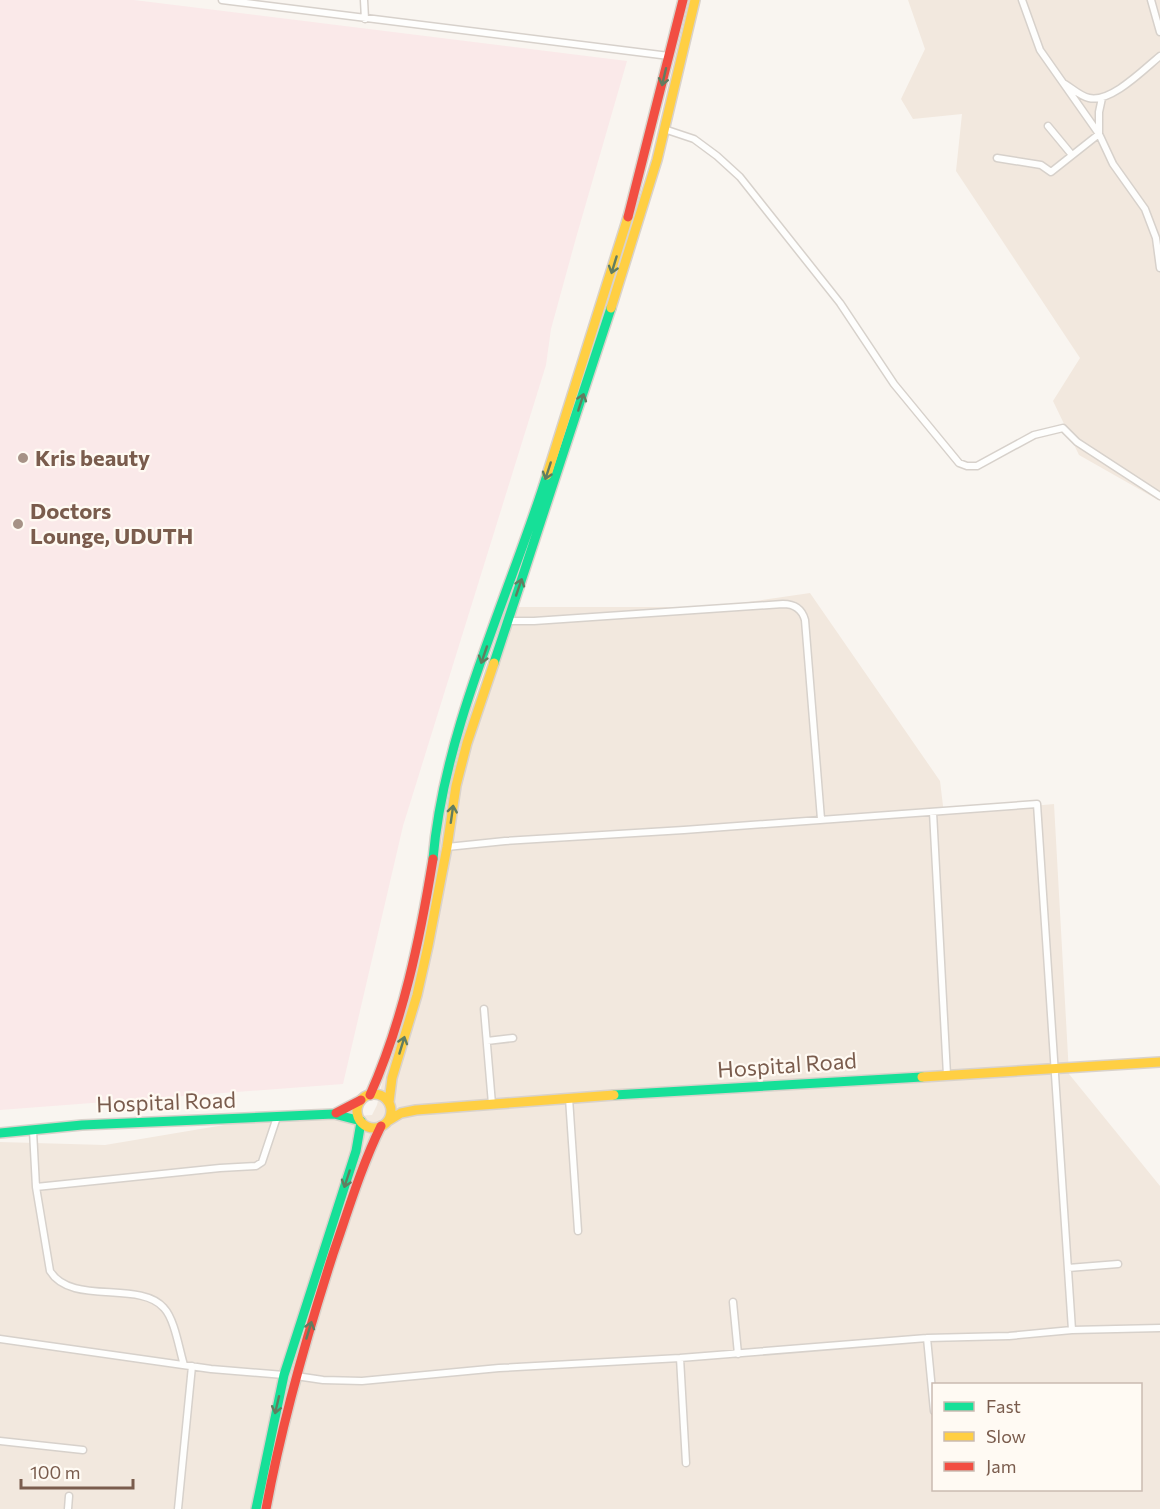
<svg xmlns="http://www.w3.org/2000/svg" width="1160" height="1509" font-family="Commissioner,sans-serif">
  <rect width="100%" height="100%" fill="#f9f5f0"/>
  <path fill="#f2e8de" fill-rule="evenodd" d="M908,0H1160V501L1079,455L1053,401L1080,358L956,171L962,114L913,119L901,99L925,49Z
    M810,593L940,781L944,814L1054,804L1069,1074L1160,1186V1509H0V1142L105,1145L230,1124L372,1115L377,1105L467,717L519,607H713ZM934,1384H1140V1490H934Z"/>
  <path fill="#fae9e9" d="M0,0H134L627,61L576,238L551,329L546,365L403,826L343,1084L0,1110Z"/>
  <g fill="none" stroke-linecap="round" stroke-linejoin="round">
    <g stroke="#d7d1cb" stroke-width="9">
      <path id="street" d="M222,0L669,56
        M364,0L365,19
        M1022,0L1040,50L1099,134L1113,164L1145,209L1156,238L1160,268
        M1151,0L1160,32
        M1065,84C1073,89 1080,96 1089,98C1111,103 1144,69 1160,56
        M1048,126L1072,155
        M664,129L694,139L717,156L740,177L840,303L894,384L959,463L967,466H977L1034,435L1063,428L1077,442L1160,496
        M997,158L1041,165L1051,172L1099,134V112L1102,98
        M508,621H534L783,604C794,604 802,609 805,620L821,819
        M933,812L947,1075
        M447,847L505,841L684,830L1037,804L1072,1330
        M484,1009L492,1104
        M487,1041L513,1038
        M569,1098L578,1231
        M33,1131L36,1187L50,1271C71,1306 140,1280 164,1308C175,1320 179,1349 184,1365
        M36,1187L220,1168L256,1166L262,1162L277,1117
        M1068,1268L1118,1264
        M733,1302L738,1354
        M927,1338L934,1411
        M0,1339L211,1369L284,1375
        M680,1358L686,1463
        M296,1376L323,1380L362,1381L499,1368L680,1358L927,1338L1009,1336L1072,1330L1160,1328
        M0,1441L83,1450
        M68,1509L69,1496
        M178,1509L192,1366"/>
    </g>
    <g stroke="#d9d2cb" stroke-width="12">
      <path id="fast" d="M494,663L611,308
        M433,859C444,729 508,599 547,475
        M614,1095L922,1077
        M0,1133L82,1125L334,1114L361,1121
        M256,1509L284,1375L356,1151L361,1122"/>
    </g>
    <g stroke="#d9d2cb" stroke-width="12">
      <path id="slow" d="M611,308L657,160L695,0
        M547,475L628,217
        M922,1077L1160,1062
        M357 1111a17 17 0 1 1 34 0a17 17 0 1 1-34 0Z
        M389,1102L392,1078L417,995L428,946L447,847L456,786L467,743L494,663
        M388,1121L401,1113L416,1110L614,1095"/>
    </g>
    <g stroke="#d9d2cb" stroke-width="12">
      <path id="jam" d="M628,217L683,0
        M370,1095C403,1021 420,939 433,859
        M336,1113L361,1100
        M266,1509C282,1422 306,1338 333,1254C348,1211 361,1167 381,1126"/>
    </g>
    <use href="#street" stroke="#fefefd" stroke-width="6"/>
    <use href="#fast" stroke="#16e098" stroke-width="9"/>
    <use href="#slow" stroke="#ffcf43" stroke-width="9"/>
    <use href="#jam" stroke="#f24e42" stroke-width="9"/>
  </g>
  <defs><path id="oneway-shaft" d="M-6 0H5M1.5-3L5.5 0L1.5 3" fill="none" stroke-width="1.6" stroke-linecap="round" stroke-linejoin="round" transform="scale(1.5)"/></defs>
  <g stroke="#617d60">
    <use href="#oneway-shaft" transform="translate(664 77) rotate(103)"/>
    <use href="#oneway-shaft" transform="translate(614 265) rotate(107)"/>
    <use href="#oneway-shaft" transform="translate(581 402) rotate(-72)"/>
    <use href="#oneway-shaft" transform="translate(548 471) rotate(108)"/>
    <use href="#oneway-shaft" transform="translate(519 587) rotate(-71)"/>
    <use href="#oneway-shaft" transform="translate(484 655) rotate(109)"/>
    <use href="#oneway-shaft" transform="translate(452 814) rotate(-82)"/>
    <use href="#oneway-shaft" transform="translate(402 1045) rotate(-73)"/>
    <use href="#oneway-shaft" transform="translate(347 1179) rotate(108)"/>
    <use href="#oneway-shaft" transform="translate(309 1330) rotate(-73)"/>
    <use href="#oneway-shaft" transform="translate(277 1405) rotate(103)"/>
  </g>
  <g fill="#a69286" stroke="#fffaf3" stroke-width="2">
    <circle cx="23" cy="458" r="6"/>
    <circle cx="18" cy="524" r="6"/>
  </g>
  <g text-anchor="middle" stroke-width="4.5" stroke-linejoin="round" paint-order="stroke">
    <g font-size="22" font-weight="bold" fill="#7a5c4d" stroke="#fffaf3" text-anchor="start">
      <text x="35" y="466">Kris beauty</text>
      <text x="30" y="519">Doctors<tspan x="30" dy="25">Lounge, UDUTH</tspan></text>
    </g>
    <g font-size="22" fill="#7a5c4d" stroke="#fffaf3">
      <text transform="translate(787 1065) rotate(-4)" y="8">Hospital Road</text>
      <text transform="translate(166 1102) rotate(-2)" y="8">Hospital Road</text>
    </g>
  </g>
  <rect x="932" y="1383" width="210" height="108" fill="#fffaf3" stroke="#cabbb1" stroke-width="1.5"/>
  <rect x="944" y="1402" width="30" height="9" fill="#16e098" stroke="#cabbb1" stroke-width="1.5"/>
  <text x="986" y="1413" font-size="18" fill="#7a5c4d">Fast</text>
  <rect x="944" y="1432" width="30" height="9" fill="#ffcf43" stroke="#cabbb1" stroke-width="1.5"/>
  <text x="986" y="1443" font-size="18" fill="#7a5c4d">Slow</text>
  <rect x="944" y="1462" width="30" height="9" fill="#f24e42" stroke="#cabbb1" stroke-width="1.5"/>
  <text x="986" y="1473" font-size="18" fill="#7a5c4d">Jam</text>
  <path d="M21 1479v9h112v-9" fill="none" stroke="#7a5c4d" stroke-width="3"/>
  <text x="30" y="1479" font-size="18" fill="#7a5c4d" stroke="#fffaf3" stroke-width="4.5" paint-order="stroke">100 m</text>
</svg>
